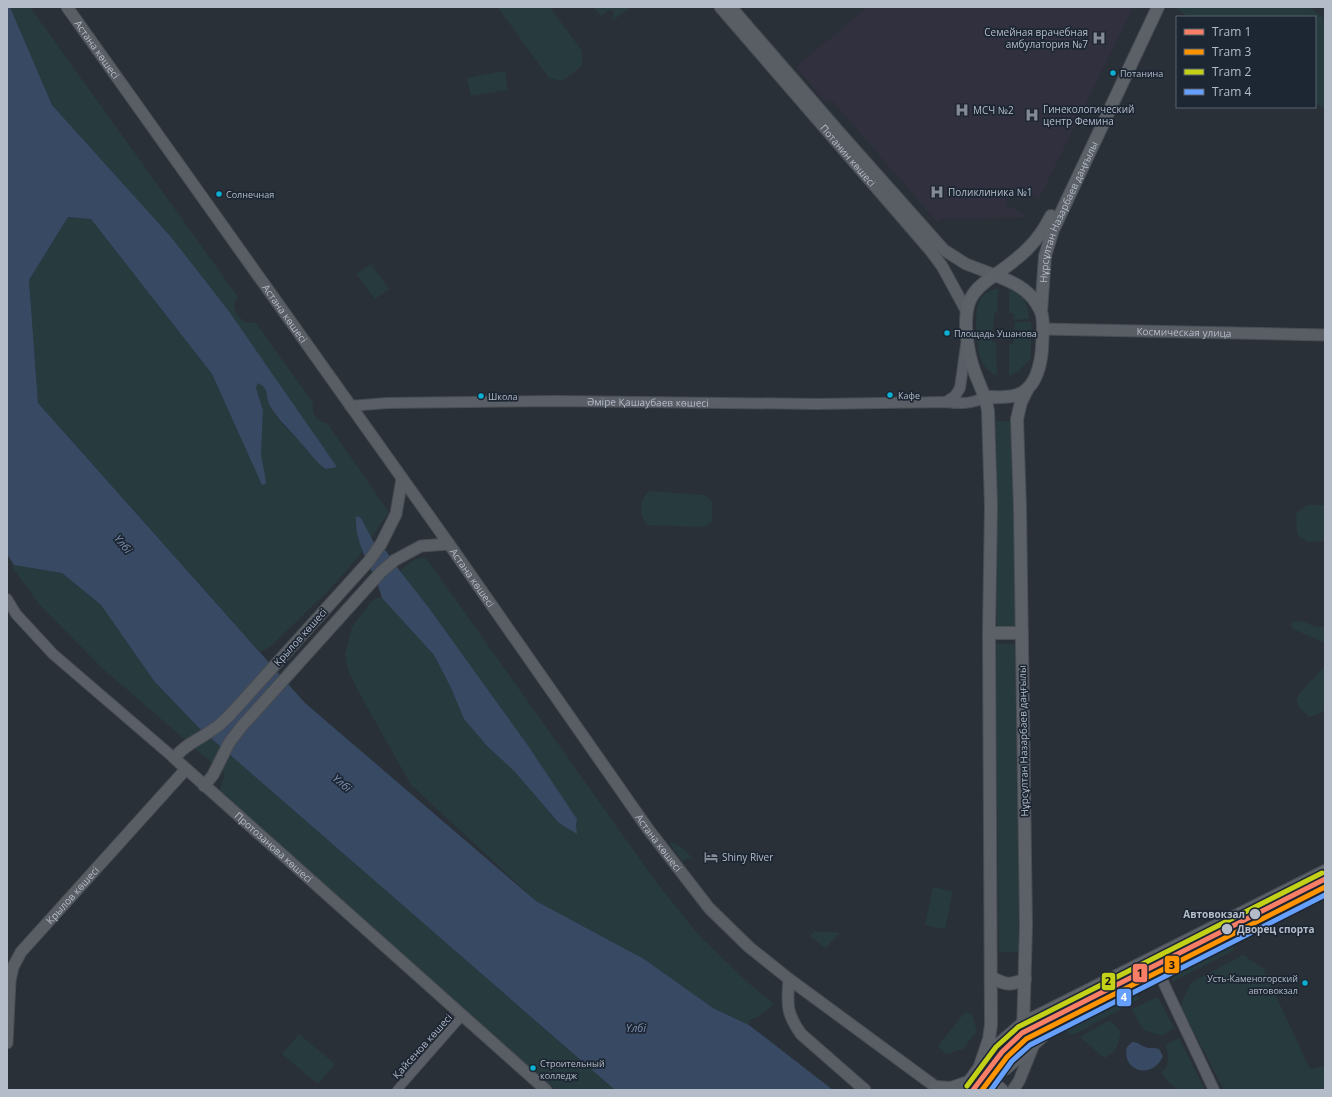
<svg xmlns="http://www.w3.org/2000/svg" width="1332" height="1097" font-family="'Open Sans',sans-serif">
  <rect width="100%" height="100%" fill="#2a3038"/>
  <path fill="#31303e" d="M867,7H1133L1039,199L1013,187L1005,204L1029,217L941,219L937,222L832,100L826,103L796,67Z"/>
  <path fill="#273a3e" d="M10,7H30L238,297L234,305L237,315L245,322L256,323L313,403C312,414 316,421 327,423L389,512L360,555L329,590L270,647L260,652L38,403L29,280L68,217L91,219L212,374L262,485L265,475L261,455L263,410L256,388L258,382C267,387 266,394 269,403C274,418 290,432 301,442L171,237L52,105Z
    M498,7H550L582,51V66L562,81L549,78L499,9Z
    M593,7H631L612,21L614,11L609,10L601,16Z
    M1175,7H1309L1325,19V109L1315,103V17H1188Z
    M505,71L508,90L471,96L467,78Z
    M371,264L389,289L375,299L356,274Z
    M995,289H998L997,313H994L992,342L996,343L997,375C991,373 986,369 983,364C976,352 972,308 982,297C985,293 991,291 995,289Z
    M1009,290C1024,294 1028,304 1029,319L1014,320L1013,313H1009Z
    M1015,322H1031V358L1018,372L1009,376V344H1013Z
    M996,421H1013L1015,626H997Z
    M649,491L705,495L712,502V522L705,527L646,525C639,510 638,504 649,491Z
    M1308,505H1325V541L1308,542L1297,534L1296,513Z
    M420,558H426L654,879L697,933L746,981L774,1004L760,1016L750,1020L749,1025L713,1008L644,959L536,901L411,785L357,689L348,670L345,655L352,627L370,603L376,598H382L434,655L451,688L464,719L487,746L514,771L559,823L576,826L577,819L529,747L429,608L400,571L412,561Z
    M14,565L62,573L101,605L154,681L198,727L615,1090H556L219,792L225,774L102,668L39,604L12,567Z
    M1302,621L1316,627H1325V643L1293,629L1291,626L1292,622Z
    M995,644H1015L1019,952H999Z
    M1325,666V710L1316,715L1309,717L1300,708L1296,701L1299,694Z
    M671,842L681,847L692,857V860L687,858L683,862L670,844Z
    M933,887L953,891L945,929L925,925Z
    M815,931L840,933L825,948L810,936Z
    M1231,943L1234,947L1233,951L1172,982V976L1175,971Z
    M1243,955L1263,968L1310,1069L1325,1066L1324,1090H1224L1181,1007L1184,997L1191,983Z
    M1136,993L1139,999L1075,1034H1070L1069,1032L1067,1033L1065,1030Z
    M1158,997L1174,1028L1162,1036L1143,1030L1132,1009Z
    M965,1012L972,1014L977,1031L963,1049L946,1054L938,1046Z
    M1110,1020L1121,1032C1117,1047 1118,1051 1104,1058L1080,1037Z
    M299,1034L335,1064L318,1084L282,1054Z
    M1179,1038L1205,1090H1179L1168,1082L1161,1072L1167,1067L1168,1058L1166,1045Z"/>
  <path fill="#384963" d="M7,7H10L52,105L171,237L228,310L337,467L326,469C315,462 309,451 300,442C290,430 278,420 270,406C265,396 270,389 258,383L256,388L263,410L261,455L265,475L266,484L262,485L212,374L91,219L68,217L29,280L38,403L305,703L536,901L644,959L713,1008L749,1025L833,1090H615L198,727L154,681L101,605L62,573L14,565L7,554Z
    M356,516L361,518L373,541L386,551L400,571L429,608L529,747L577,819L576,826L577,834L559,823L514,771L487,746L464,719L451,688L434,655L382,598C375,569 354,547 356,516Z
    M1132,1042C1138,1042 1140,1045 1145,1047C1150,1049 1155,1047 1159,1049L1163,1056C1153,1080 1121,1072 1127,1047Z"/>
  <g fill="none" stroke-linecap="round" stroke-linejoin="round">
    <g stroke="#484c53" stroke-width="10">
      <path id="minor" d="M397,1090L462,1016"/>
    </g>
    <g stroke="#484c53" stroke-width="12">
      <g id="tertiary">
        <path d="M946,402L955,396L960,388L966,345"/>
        <path id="s1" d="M350,406L387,403L556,401L817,404L946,402C961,404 971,404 986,397"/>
        <path d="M7,599L16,614L53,654L174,758"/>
        <path d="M1161,954L1160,973L1165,986L1214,1090"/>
      </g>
    </g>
    <g stroke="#484c53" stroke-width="13">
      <g id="secondary">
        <path id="s2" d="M67,7L449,544L648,829L709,908L749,947L789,979L940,1090"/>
        <path id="s3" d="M720,7L930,250L942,266L966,310"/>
        <path d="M731,7L841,134L944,250L966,264L995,275"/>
        <path id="s4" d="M1043,329L1325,335"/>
        <path id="s5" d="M402,479L396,514L381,544L369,561L229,716C224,721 218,727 212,730C197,741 187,743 174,758L546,1090"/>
        <path d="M204,786L213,775L229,743L242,726L381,572L395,560L421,546L449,544"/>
        <path d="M789,979C787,1004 786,1013 801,1034L865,1090"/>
        <path id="s6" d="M7,1043L10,981L13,967L21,952L186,769"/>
        <path d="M1013,1090L1019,1081L1034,1044"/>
      </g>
    </g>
    <g stroke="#484c55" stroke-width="14">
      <g id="primary">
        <path d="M995,275C1019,258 1038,243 1051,216"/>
        <path id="s7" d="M1041,312L1045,256L1053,230L1158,7"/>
        <path d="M989,633H1022"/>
        <path d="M991,977C1005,985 1011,986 1025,979"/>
        <path d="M979,1069L989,1039L991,1025L989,633L991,506L988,411C986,397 980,386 975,373C968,354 961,317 971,298C976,288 986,281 995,275C1012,282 1027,288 1037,304C1038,307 1041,310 1041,312C1045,322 1042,339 1042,349C1041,362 1037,380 1027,389C1018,399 998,397 986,397"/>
        <path d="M1005,1069L1050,1030L1078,1014L1325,889"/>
        <path d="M935,1087L951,1088L968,1082"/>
        <path d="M963,1090L992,1050L1023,1023L1325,871"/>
        <path d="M1002,1090L997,1086L988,1084L1018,1044L1023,1032L1026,926L1020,508L1017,419L1021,402L1027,390"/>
      </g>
    </g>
    <use href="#minor" stroke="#5a5e66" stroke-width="8"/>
    <use href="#tertiary" stroke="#5a5e66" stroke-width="10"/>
    <use href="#secondary" stroke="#595d64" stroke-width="11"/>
    <use href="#primary" stroke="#5c6168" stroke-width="12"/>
    <g stroke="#1d2633" stroke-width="8">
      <path id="tram-1" d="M973,1090L1002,1052L1022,1033L1325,879"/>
    </g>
    <g stroke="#1d2633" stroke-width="8">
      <path id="tram-2" d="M982,1090L1007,1057L1026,1039L1325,887"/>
    </g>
    <g stroke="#1d2633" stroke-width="8">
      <path id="tram-3" d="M967,1086L996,1047L1018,1027L1322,873"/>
    </g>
    <g stroke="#1d2633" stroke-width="8">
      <path id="tram-4" d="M991,1090L1012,1061L1030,1045L1325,895"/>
    </g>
    <use href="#tram-1" stroke="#f97e66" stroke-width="5"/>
    <use href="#tram-2" stroke="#ff9300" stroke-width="5"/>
    <use href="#tram-3" stroke="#c3d117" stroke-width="5"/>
    <use href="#tram-4" stroke="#66a0ff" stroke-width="5"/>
  </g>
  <defs>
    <g id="hospital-bare" transform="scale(1.08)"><path d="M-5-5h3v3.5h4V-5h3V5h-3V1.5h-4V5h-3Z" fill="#848b96" stroke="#1d2633" stroke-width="2.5" paint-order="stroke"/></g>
    <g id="hotel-bare" transform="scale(1.08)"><path d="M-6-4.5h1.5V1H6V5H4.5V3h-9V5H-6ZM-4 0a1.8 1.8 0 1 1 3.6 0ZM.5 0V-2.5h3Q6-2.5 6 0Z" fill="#848b96" stroke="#1d2633" stroke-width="2.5" paint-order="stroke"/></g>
  </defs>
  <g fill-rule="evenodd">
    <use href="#hospital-bare" x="1099" y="38"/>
    <use href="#hospital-bare" x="962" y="110"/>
    <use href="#hospital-bare" x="1032" y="115"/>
    <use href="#hospital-bare" x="937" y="192"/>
    <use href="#hotel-bare" x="711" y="857"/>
  </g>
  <g fill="#0dafd3" stroke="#1d2633" stroke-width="1.5">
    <circle cx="1113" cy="73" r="3.5"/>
    <circle cx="219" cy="194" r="3.5"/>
    <circle cx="947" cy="333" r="3.5"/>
    <circle cx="890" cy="395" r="3.5"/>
    <circle cx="481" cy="396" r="3.5"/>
    <circle cx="1305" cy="983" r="3.5"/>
    <circle cx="533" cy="1068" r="3.5"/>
  </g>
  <g fill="#b4bcc9" stroke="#1d2633" stroke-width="1.5">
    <circle cx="1255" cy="914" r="6"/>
    <circle cx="1227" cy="929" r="6"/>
  </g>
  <g text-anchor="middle" stroke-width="3.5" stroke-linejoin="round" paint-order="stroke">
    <g font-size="9" fill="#b4bcc9" stroke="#1d2633" text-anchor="start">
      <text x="1120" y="77">Потанина</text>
      <text x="226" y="198">Солнечная</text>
      <text x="954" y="337">Площадь Ушанова</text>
      <text x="898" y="399">Кафе</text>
      <text x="488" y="400">Школа</text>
      <text x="1298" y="982" text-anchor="end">Усть-Каменогорский<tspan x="1298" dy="12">автовокзал</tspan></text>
      <text x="540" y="1067">Строительный<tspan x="540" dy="12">колледж</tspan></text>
    </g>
    <g font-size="10" fill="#b4bcc9" stroke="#1d2633" text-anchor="start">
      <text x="1088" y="36" text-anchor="end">Семейная врачебная<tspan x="1088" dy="12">амбулатория №7</tspan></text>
      <text x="1043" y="113">Гинекологический<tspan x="1043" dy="12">центр Фемина</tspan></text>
      <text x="973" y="114">МСЧ №2</text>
      <text x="948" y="196">Поликлиника №1</text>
      <text x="722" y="861">Shiny River</text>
    </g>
    <g font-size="10" fill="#b4bcc9" stroke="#1d2633">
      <text dy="4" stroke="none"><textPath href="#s2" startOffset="52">Астана көшесі</textPath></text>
      <text dy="4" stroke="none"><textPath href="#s3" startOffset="196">Потанин көшесі</textPath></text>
      <text dy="4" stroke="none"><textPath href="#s7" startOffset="105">Нұрсұлтан Назарбаев даңғылы</textPath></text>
      <text dy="4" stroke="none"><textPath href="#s2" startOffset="376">Астана көшесі</textPath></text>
      <text dy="4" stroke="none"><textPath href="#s4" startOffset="141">Космическая улица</textPath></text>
      <text dy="4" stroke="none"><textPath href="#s1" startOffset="298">Әміре Қашаубаев көшесі</textPath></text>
      <text dy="4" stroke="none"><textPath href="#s2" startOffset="700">Астана көшесі</textPath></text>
      <text transform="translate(300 637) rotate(-48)" y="4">Крылов көшесі</text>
      <text transform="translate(1023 741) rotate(-91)" y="4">Нұрсұлтан Назарбаев даңғылы</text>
      <text dy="4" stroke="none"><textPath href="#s2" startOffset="1024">Астана көшесі</textPath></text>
      <text dy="4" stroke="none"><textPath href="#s5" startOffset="502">Протозанова көшесі</textPath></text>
      <text dy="4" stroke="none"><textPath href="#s6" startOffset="170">Крылов көшесі</textPath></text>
      <text transform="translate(422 1046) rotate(-48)" y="4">Қайсенов көшесі</text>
    </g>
    <g font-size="10" font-weight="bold" fill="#b4bcc9" stroke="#1d2633" text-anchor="end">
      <text x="1245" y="918">Автовокзал</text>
      <text x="1237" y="933" text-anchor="start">Дворец спорта</text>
    </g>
    <g font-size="11" font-style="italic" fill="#7c92b1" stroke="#1d2633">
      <text transform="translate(123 544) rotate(50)" y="4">Үлбі</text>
      <text transform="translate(342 783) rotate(41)" y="4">Үлбі</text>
      <text x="636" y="1032">Үлбі</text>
    </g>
  </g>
  <g stroke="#1d2633" stroke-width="1.5">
    <rect x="1164" y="955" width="16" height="19" rx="4" fill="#ff9300"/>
    <rect x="1132" y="963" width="16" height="20" rx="4" fill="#f97e66"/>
    <rect x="1101" y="972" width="15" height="19" rx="4" fill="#c3d117"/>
    <rect x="1116" y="988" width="16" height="19" rx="4" fill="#66a0ff"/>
  </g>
  <g font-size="11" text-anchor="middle" font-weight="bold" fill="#fff">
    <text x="1124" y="1001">4</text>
  </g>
  <g font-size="11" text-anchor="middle" font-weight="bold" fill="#111">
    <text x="1172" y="969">3</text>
    <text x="1140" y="977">1</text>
    <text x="1108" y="985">2</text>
  </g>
  <rect width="1332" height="1097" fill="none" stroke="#b4bcc9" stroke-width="16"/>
  <rect x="1176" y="16" width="140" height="92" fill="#1d2633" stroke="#59626f"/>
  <rect x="1184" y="29" width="20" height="6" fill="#f97e66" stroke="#59626f"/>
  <text x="1212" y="36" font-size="12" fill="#b4bcc9">Tram 1</text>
  <rect x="1184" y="49" width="20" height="6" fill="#ff9300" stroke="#59626f"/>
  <text x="1212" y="56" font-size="12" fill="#b4bcc9">Tram 3</text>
  <rect x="1184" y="69" width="20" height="6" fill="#c3d117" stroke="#59626f"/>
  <text x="1212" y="76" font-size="12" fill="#b4bcc9">Tram 2</text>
  <rect x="1184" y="89" width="20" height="6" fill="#66a0ff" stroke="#59626f"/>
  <text x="1212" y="96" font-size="12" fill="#b4bcc9">Tram 4</text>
</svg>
